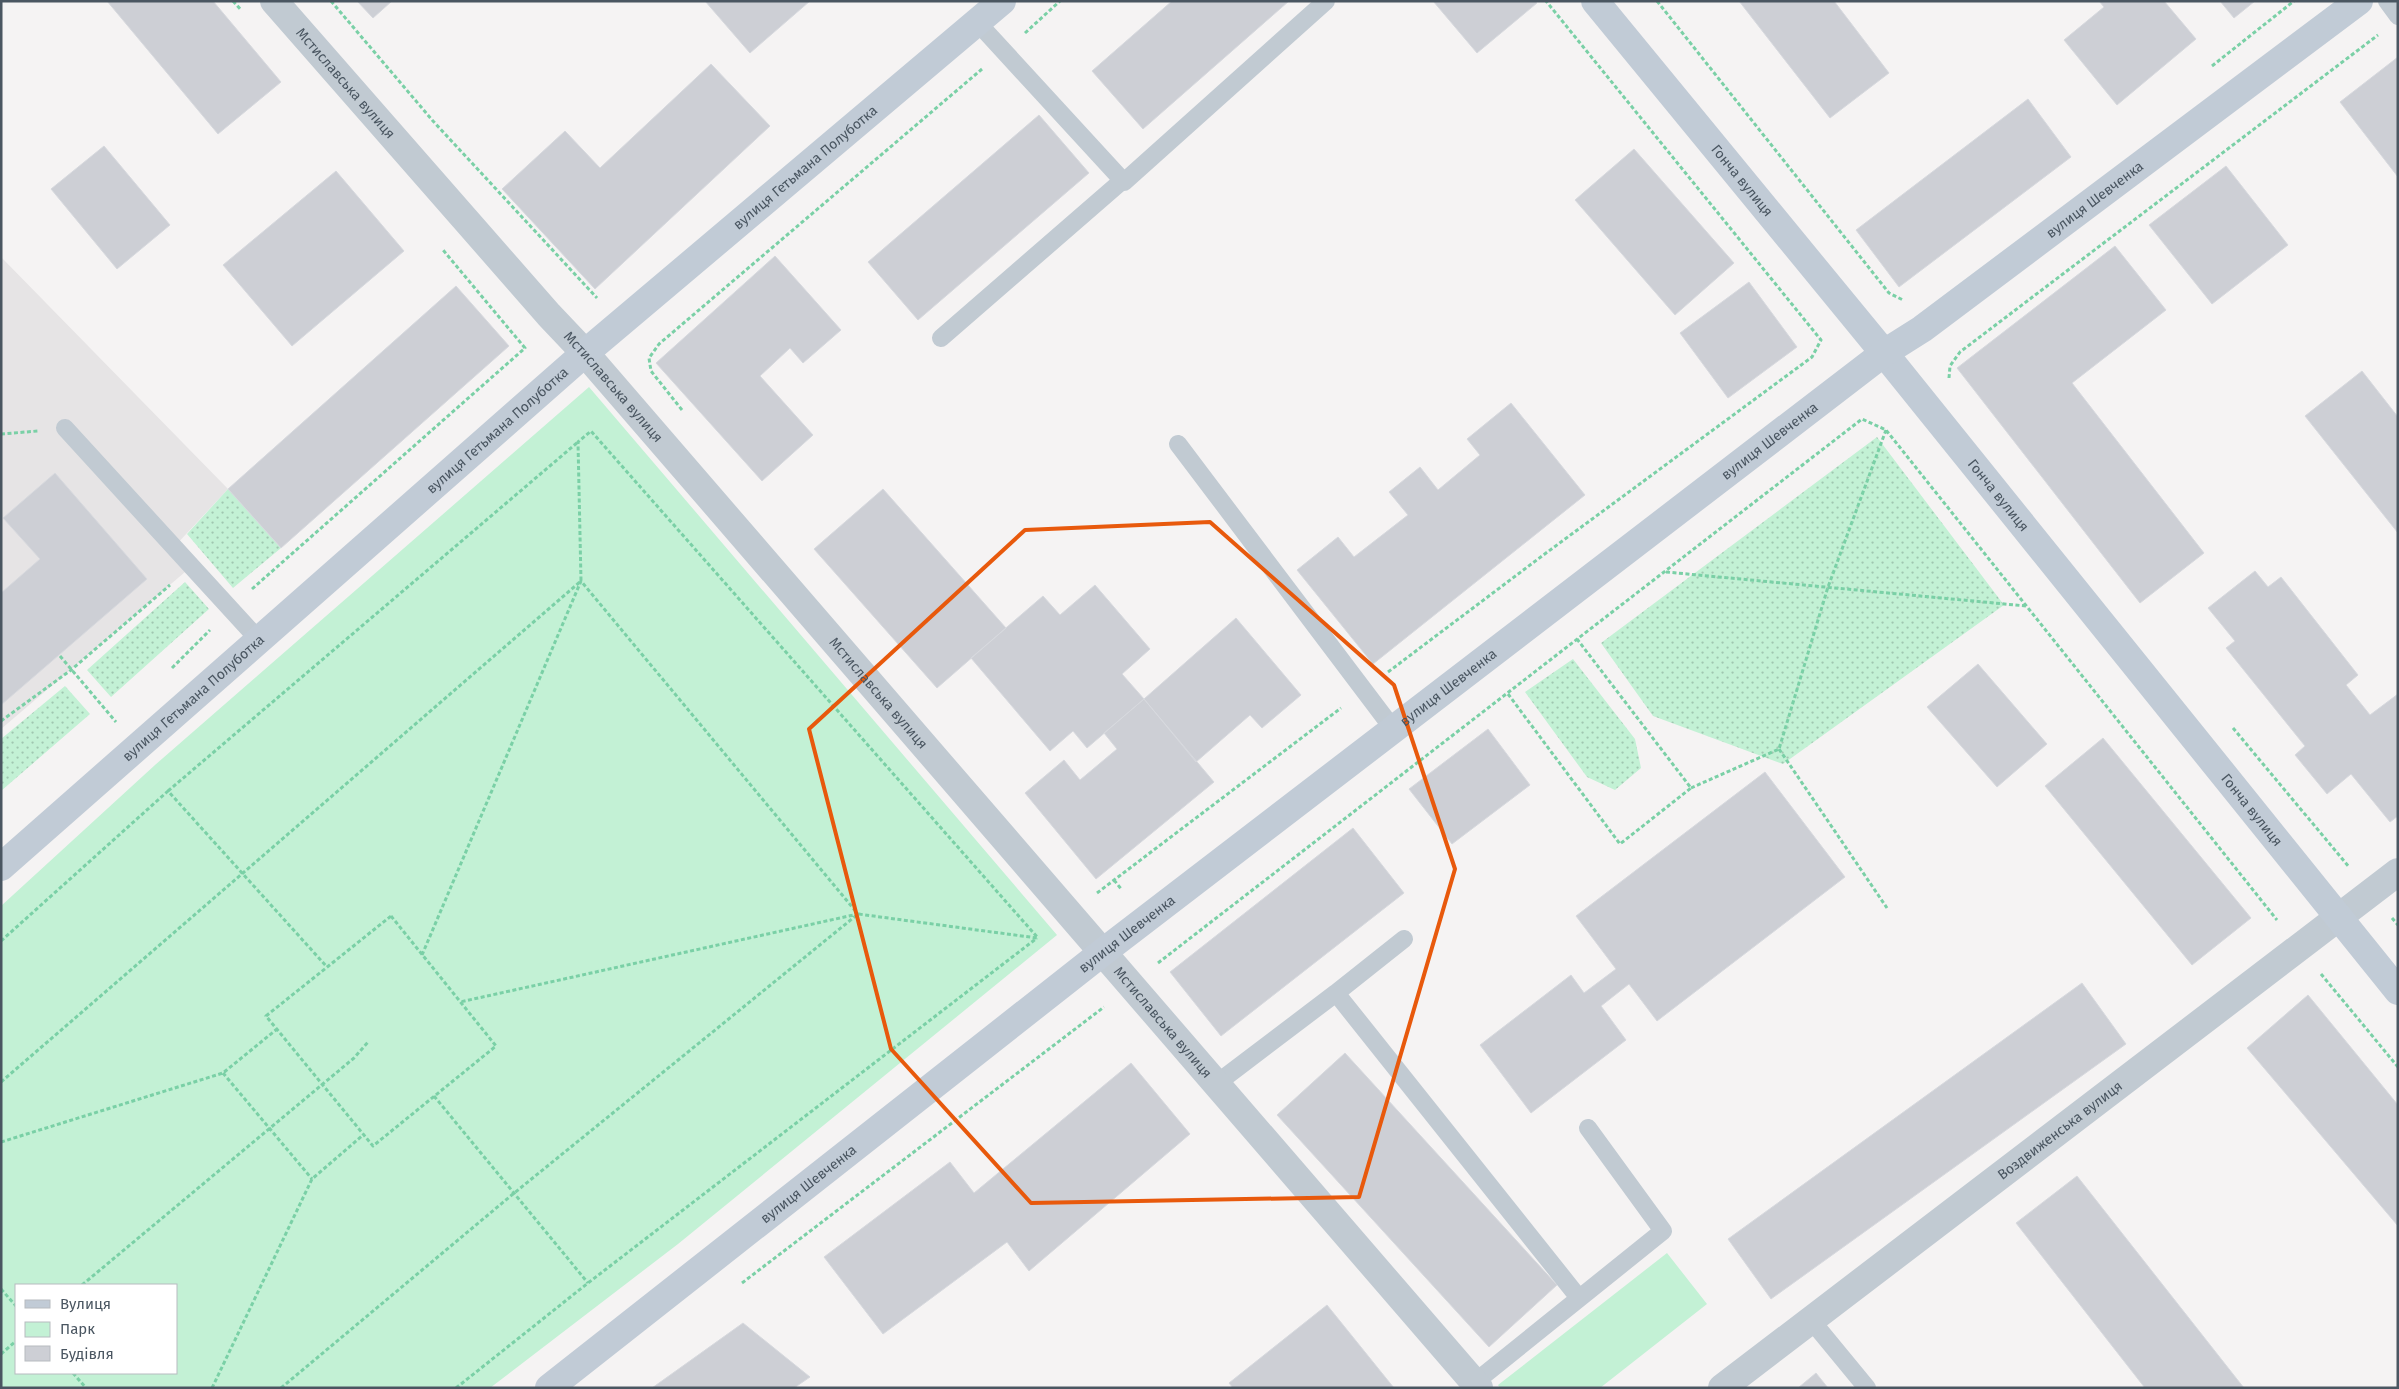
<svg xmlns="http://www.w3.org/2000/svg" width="2399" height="1389" font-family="'Fira Sans',sans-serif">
  <defs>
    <pattern id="grass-dots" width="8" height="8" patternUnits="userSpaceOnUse" patternTransform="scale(1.25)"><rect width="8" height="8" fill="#c3f1d5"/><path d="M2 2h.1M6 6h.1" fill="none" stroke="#a0c6b0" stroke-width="1.8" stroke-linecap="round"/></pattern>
  </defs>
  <rect width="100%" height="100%" fill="#f5f3f3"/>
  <path fill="#e6e4e5" d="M1,257L228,489L174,547L192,566L1,729Z"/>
  <path fill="url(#grass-dots)" d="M1877,437L2004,605L1783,764L1653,716L1601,643Z
    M228,489L281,548L233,588L187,534Z
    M185,582L209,609L111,697L87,670Z
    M1573,659L1635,739L1641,768L1615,790L1587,777L1525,692Z
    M65,686L90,714L1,791V739Z"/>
  <path fill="#c3f1d5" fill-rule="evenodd" d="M589,387L1057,935L678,1244L490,1388H1V906L155,765ZM16,1285H176V1373H16Z
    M1667,1253L1707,1304L1600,1388H1500L1498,1385Z"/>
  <path fill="#cdcfd5" stroke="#d7d9de" d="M107,1H213L281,82L218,134Z
    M357,1H392L373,18Z
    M705,1H810L750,53Z
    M1172,1H1289L1143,129L1092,71Z
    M1433,1H1535L1537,3L1477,53Z
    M1739,1H1834L1889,73L1830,118Z
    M2099,1H2164L2196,39L2117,105L2064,40L2104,7Z
    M2220,1H2255L2234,18Z
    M2398,57V177L2340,102Z
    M711,64L770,126L595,289L502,189L565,131L600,168Z
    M2028,99L2071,157L1899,287L1856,230Z
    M1039,115L1089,173L918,320L868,262Z
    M104,146L170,225L117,269L51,189Z
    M1634,149L1734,263L1675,315L1575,200Z
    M2226,166L2288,245L2212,304L2149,225Z
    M336,171L404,251L292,346L223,265Z
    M2115,246L2166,310L2072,383L2204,553L2140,603L1957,368Z
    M775,256L841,330L803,363L790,348L760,376L813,435L762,481L656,363Z
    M1749,282L1797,347L1728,398L1680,333Z
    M456,286L509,346L281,548L228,489Z
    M2362,371L2398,417V533L2305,416Z
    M1511,403L1585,495L1373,664L1297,570L1338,537L1354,557L1408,515L1389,492L1420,467L1438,490L1480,455L1467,439Z
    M55,473L147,579L1,705V593L40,559L3,518Z
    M883,489L1006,628L937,688L814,549Z
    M2255,571L2268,587L2281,577L2358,675L2346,685L2370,715L2398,694V816L2390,822L2351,774L2327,794L2295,755L2305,746L2226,648L2235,641L2208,608Z
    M1095,585L1150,649L1122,674L1144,699L1087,748L1073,731L1050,751L971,658L1043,596L1060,615Z
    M1236,618L1301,695L1262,728L1250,715L1196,762L1144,699Z
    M1978,664L2047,744L1997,787L1927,707Z
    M1144,699L1214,782L1096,879L1025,793L1064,760L1080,780L1117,749L1104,733Z
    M1488,729L1530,785L1452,844L1409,789Z
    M2103,738L2251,918L2192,965L2045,786Z
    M1765,772L1845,877L1657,1021L1629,984L1601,1006L1626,1040L1531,1113L1480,1045L1571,975L1584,993L1616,969L1576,916Z
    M1353,828L1404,893L1221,1036L1170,972Z
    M2082,983L2126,1044L1771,1299L1728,1239Z
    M2308,995L2398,1105V1226L2247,1048Z
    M1345,1053L1557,1285L1489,1347L1277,1115Z
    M1131,1063L1190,1134L1029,1271L1007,1242L883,1334L824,1257L950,1162L974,1193Z
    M2077,1176L2244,1388H2145L2016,1223Z
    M1327,1305L1394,1388H1233L1229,1383Z
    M743,1323L810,1377L794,1388H652Z
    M1816,1373L1828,1388H1798Z"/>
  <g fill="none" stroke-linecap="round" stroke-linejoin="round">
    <path stroke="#7ad0a6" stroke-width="3" stroke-dasharray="4 2.5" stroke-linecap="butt" d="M233,1L241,10
      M331,1L433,121L597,298
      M1657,1L1889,293L1903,300
      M1025,33L1060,1
      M2212,66L2294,1
      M1949,378L1950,366L1960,352L2378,35
      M682,410L651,371L649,358L659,344L982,69
      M1,434L38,431
      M1666,572L2026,606
      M252,589L525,348L443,250
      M60,656L116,722
      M172,668L210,630
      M1388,672L1542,556L1812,357L1821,340L1546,1
      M1508,694L1620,844L1691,788L1577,639
      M1,721L71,670L170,585
      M2233,728L2349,867
      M1779,749L1887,908
      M1691,788L1779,749L1828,587L1886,430
      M168,791L578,442
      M1114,880L1122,890
      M1097,893L1341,708
      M391,916L496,1046L373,1146L266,1016Z
      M2392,918L2398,925
      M1,941L168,791L327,967
      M422,955L581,581L858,914L460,1002
      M1158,963L1862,419L1886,430L2277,920
      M2321,974L2398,1067
      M223,1073L312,1179
      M1,1082L581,581L578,442L591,431L1038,938
      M434,1096L588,1283
      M1,1142L223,1073L277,1029
      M742,1283L1104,1007
      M82,1285L354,1058L369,1041
      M1,1289L16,1306
      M1,1354L16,1341
      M73,1373L86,1388
      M212,1388L312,1179L363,1135
      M281,1388L513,1194L858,914L1037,938
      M456,1388L588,1283L1037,938"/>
    <path stroke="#c1cad2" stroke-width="18" d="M2387,1L2398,16
      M977,22L1124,182L1326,1
      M941,338L1123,180
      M65,428L258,639
      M1178,444L1394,730
      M1336,993L1404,939
      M1216,1084L1336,993L1579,1298
      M1811,1320L1867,1388
      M1474,1383L1663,1231L1588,1128"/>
    <g stroke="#c1cad2" stroke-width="28">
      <path id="s1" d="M274,1L549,315L585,353L1479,1388"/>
      <path id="s2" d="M1722,1388L2398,872"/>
    </g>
    <g stroke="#c1cbd6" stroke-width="28">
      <path id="s3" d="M1595,1L1884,353L2398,991"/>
      <path id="s4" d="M1,867L585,353L1002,1"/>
      <path id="s5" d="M549,1388L1103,952L1884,353L1922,329L2359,1"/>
    </g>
  </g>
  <path fill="none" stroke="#e8590c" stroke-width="4" stroke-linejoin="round" d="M1210,522L1394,685L1455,869L1359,1197L1031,1203L891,1049L809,729L1025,530Z"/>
  <g text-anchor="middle" stroke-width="4" stroke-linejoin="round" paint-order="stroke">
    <g font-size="14" fill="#4a5661" stroke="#fff">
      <text dy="5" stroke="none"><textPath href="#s1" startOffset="109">Мстиславська вулиця</textPath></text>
      <text dy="5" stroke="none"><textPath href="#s4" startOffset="1066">вулиця Гетьмана Полуботка</textPath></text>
      <text dy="5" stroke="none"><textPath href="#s3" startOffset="232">Гонча вулиця</textPath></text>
      <text dy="5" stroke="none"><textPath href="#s5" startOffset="1950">вулиця Шевченка</textPath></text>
      <text dy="5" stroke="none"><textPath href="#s1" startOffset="514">Мстиславська вулиця</textPath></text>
      <text dy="5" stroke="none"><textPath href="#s4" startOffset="661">вулиця Гетьмана Полуботка</textPath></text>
      <text dy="5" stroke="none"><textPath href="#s5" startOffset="1545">вулиця Шевченка</textPath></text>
      <text dy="5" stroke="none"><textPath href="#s3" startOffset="638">Гонча вулиця</textPath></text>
      <text dy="5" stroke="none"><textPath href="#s5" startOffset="1140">вулиця Шевченка</textPath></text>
      <text dy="5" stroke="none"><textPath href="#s1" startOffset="919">Мстиславська вулиця</textPath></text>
      <text dy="5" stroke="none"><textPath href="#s4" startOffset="256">вулиця Гетьмана Полуботка</textPath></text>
      <text dy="5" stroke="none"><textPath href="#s3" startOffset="1042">Гонча вулиця</textPath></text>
      <text dy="5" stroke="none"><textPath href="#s5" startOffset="735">вулиця Шевченка</textPath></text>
      <text dy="5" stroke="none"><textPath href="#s1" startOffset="1354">Мстиславська вулиця</textPath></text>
      <text dy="5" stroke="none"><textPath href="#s2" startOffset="425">Воздвиженська вулиця</textPath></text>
      <text dy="5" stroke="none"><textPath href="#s5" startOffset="330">вулиця Шевченка</textPath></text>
    </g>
  </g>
  <rect width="2399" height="1389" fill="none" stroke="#4a5661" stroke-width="5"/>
  <rect x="15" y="1284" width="162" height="90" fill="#ffffff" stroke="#b7bbc0"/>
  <rect x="25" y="1300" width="25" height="8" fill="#c1cbd6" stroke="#b7bbc0"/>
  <text x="60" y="1309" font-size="15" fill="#4a5661">Вулиця</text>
  <rect x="25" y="1322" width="25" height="15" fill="#c3f1d5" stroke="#b7bbc0"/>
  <text x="60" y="1334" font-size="15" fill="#4a5661">Парк</text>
  <rect x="25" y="1346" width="25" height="15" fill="#cdcfd5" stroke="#b7bbc0"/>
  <text x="60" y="1359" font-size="15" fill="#4a5661">Будівля</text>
</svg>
